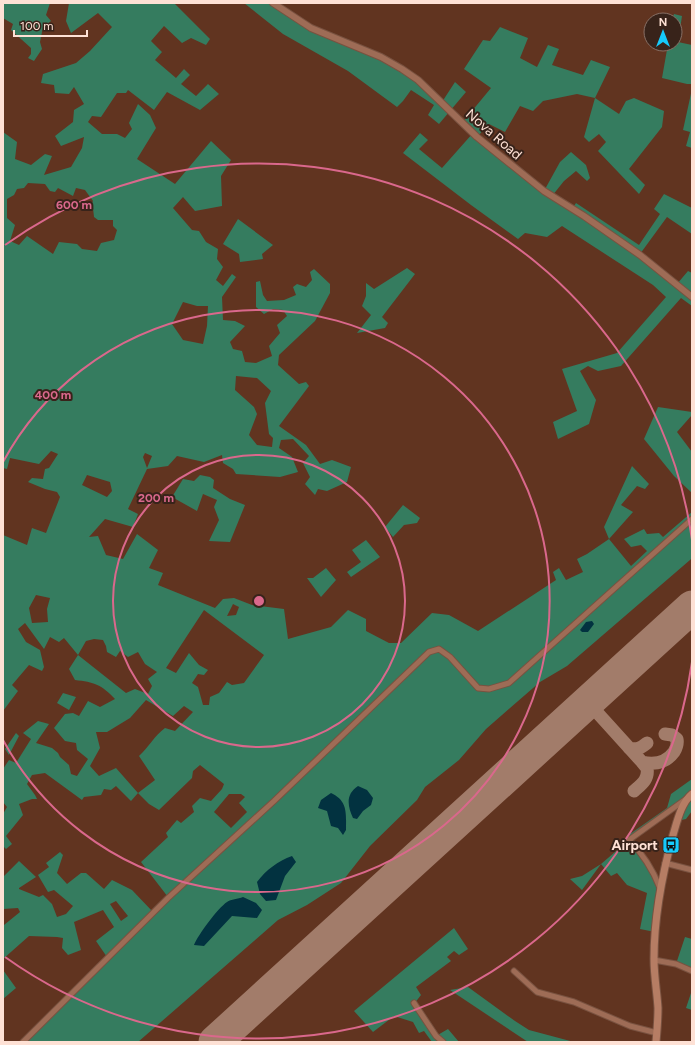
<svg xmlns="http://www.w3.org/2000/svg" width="695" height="1045" font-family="Figtree,sans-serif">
  <rect width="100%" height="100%" fill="#613420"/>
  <path fill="#357c5f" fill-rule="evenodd" d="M3,3H50L46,15L51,21L43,27L40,42L42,49L34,61L28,58L31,54V48L11,30L13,24L3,18Z
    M69,3H174L210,39L206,45L191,38L182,43L164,26L151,41L162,52L155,60L176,78L184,69L190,75L181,84L196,96L208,84L219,94L200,110L167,92L154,110L128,90L126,93H117L101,117L92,116L88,122L102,134H117L125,138L132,129L129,123L138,104L150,115L156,128L137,159L175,184L211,141L231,160L221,176L222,206L195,211L183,197L173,208L192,230L199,231L206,242L218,249L217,259L223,267L216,280L223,286L232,274L236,277L222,297L223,320L235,321L245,326L230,342L233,349L242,351L245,362L256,363L272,356L269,346L280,333L277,325L287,316L283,310L273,309L264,314L256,307V282L260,281L263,295L267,301L284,300L296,295L293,287L297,284L306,287L312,280L310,272L314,269L330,284V293L315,321L279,355L278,365L299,384L306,382L309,386L279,426L306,445L320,464L332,460L351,467L347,482L327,491L318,489L315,495L305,484L310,477L303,463L309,456L293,439L281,440L279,448L292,457L298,472L280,477L236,474L233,469L223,463L222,455L204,462L177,456L168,466L147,469L128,509L138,514L133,527L105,519L89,537L98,536L106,555L123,559L137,534L158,550L149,568L163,573L158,585L215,608L223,599L234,598L252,605L284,609L288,639L331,627L348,610L366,619V631L389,643H401L432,613L449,615L478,631L556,580L553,572L559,568L566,580L583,572L577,559L587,554L609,539L604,527L632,466L649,484L645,489L637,486L621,505L633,512L609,539L631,566L647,551L641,545L631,547L624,539L644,529L647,534L659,533L663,537L692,512V558L690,560L567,666L540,682L486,729L459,760L425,787L417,800L370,846L341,883L307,905L278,920L138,1042H23L107,957L96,941L114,927L103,910L74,922L81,950L68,955L62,948L63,938L57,937L29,936L3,959V924L4,925L20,912L18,908L3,909V876H4L19,861L36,877L19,888V889L39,897L43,895L52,904L57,917L66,914L73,906L54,890L48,892L38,875L49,867L46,863L60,852L63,855L57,873L67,884L81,873H86L104,889L112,880L132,890L153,912L168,897L141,862L168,837L166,833L177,820L181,823L194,812L192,806L200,798L211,801L222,789L224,784L200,765L193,771L192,778L159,810L149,804L138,793L131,801L116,786L111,790L104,789L101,795L84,797L82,800L45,773L32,775L27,784L35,795L37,799H32L19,804L23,815L6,836L12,844L6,849L3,846V814L7,807L3,802V769L9,760L16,763L31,739L23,733L38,721L49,724L36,743L52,748L58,753L60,757L69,765L71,774L77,776L88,759L77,750L76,743L65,741L54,728L65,714L73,713L79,716L88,701L100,707L115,699C102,685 94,682 75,680L69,669L78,655L64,638L59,642L50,637L44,649L25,623L18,629L26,642L40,650L44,667L42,671L29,665L12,685L18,691L3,711V535L27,545L32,528L46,533L60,497L57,492L45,489L28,482L32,478L43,479L45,469L49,468L58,454L51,451L39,464L10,458L7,469L3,468V132L17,142L15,159L31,165L45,154L52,156L44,175L71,167L82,148L84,137L61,146L55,136L73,122L74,110L84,104L74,87L69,94L55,93L54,85L41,83L43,74L76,63L90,51L112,27L98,13L71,33L66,21ZM28,183L45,184L50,191L55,192L58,188L73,196L76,188L85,190L93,201L91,205L93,208L94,217L98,220H113V226L117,230L114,240L101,243L97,251L82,249L77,244L59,242L53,254L27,236L19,245L10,241L15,225L7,218V199L14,195L17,189L24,188ZM183,302L197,306H208L207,326L203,344L183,340L172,324ZM236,376L257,378L271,391L265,403L269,434L273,438L272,447L257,445L249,435L257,414L254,407L235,390ZM145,453L152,456L147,468L143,457ZM87,475L110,482L112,491L107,497L82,485ZM36,595L50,598L47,609L48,622L32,623L29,608ZM233,604L239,607L236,615L227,616ZM204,610L264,655L244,683L232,685L227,682L219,693L210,697L209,705H203L198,687L192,683L198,674L204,675L208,670L199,665L189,653L176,673L166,668ZM94,639L103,640L106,646L107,652L116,657L120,651L128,657L138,652L145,664L157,672L148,679L152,686L148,694L135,689L126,693L78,655L86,641ZM146,700L173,716L184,706L193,712L175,731L165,728C155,735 148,748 139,756L155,780L138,793L116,768L99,776L90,766L100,748L96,732H107L130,718ZM229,794H241L245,797L239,803L247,812L231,828L214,812ZM116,901L128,916L121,921L110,904Z
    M244,3H273L311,28L402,69L442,102L455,82L466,92L439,124L428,115L434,105L411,90L403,101L397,107L348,71L283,34Z
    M674,14L682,16L678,42L692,45V84H687L662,78L668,44H675V20H672Z
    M500,27L528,38L520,58L537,67L548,45L559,49L552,65L583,75L591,60L610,67L595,98L619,114L626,101L634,98L664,111L662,127L629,169L645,185L639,194L598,151L606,142L599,134L589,142L584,137L595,98L577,94L543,101L533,111L520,106L505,132L489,124L477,137L544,191L560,162L571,152L586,165L590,178L587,181L576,171L564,181L552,196L572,209L576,203L639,245L660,214L654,209L664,194L692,208V234L667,217L640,254L677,284L688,271L692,273V306L681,298L621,366L598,371L588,366L580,371L596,400L589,424L558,439L553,422L577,411L562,369L617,353L666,297L653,285L562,226L547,237L525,233L518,239L471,205L403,153L420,133L428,140L419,149L442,168L473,133L462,123L491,88L464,69L483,40L490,41Z
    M692,89V148L686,146L690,132L683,130Z
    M238,219L273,245L262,254L263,259L240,262L239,254L223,244Z
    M407,268L415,274L382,317L388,323L385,328L357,333L371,315L362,306L366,296V283L374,289Z
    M658,407L692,412V415L677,432L692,452V493L674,476L644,439Z
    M200,475L210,477L214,480L213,488L230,499L245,505L230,542L209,541L219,520L214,507L217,500L203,494L197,511L172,497L183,479L194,481Z
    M403,505L420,518L417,523L404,525L393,537L385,527Z
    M366,540L380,557L351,577L347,572L361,562L352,550Z
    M326,568L336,580L321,597L307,578H313Z
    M63,693L76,697L69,710L57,703Z
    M16,733L19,736L9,755L5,749Z
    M692,779V811L686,819L677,821L688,798L629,840L637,848L661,889L655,932L640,929L647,893L627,885L617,873L611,876L601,864L582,890L570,879L582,876L601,864L629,840L630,834L667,808L671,794Z
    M454,928L468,949L459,955L454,951L447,957L451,961L416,987L421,995L414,1004L436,1036L448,1029L459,1042H432L424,1031L419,1033L413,1022L394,1016L373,1032L354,1011Z
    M685,937L692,939V971L676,964Z
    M3,970L16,988L3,999Z
    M468,987L515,1021L529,1030L574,1042H528L450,990Z
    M692,990V1010L686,1008Z"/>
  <path fill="#023240" d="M592,621L594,624L588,632H582L580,630L586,622Z
    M358,786L367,790L373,798L371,805L363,811L357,819L353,818C347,805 346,794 358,786Z
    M331,793C348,801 346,813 346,830L343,835L338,828L331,826L327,811L318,808L321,800Z
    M292,856L296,862L285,876L276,900L266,901L260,894L257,882C266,870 278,861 292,856Z
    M243,897L256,903L262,910L257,918L232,916L204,946L194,945C198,935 218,908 227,902C231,899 238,899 243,897Z"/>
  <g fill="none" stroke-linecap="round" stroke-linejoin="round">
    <path stroke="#a27c6a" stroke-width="13" d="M594,709L593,702L596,695
      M574,714L586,707L594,709L642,762C655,765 666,763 674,752C677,747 678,744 677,739L672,735L665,734
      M629,748C637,750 641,748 647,743
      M634,791C642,784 649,779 647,768L642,762"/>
    <path stroke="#a27c6a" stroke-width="33" d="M215,1042L692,607"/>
    <g stroke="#795240" stroke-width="7">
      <path id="minor" d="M665,863L692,870
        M660,888C653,870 643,854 629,840L686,799
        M654,960L676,964L692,971
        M514,971L537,992L574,1002L630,1026L657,1033
        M414,1003L436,1036L443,1042
        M23,1042L168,898L274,801L429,652L439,649L450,657L478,688L489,689L509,683L692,519"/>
    </g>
    <g stroke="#795240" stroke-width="8">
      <path id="tertiary" d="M273,3L311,28L381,57L402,69L418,80L477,137L544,191L584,216L640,255L692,297"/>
    </g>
    <g stroke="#795240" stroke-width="9">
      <path id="secondary" d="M656,1042C657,1031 658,1019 658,1008C657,992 654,976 654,959C654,918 662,875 673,835C677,822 681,803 692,794"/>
    </g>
    <use href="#minor" stroke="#9e6c56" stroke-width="5"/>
    <use href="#tertiary" stroke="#9e6c56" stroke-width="6"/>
    <use href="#secondary" stroke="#b67d64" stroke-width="7"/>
  </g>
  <g fill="none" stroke="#da688c" stroke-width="2">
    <circle cx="259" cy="601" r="146"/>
    <path d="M3 462A291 291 0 1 1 3 740"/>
    <path d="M692 662A437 437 0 0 1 5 957M5 245A437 437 0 0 1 692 540"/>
  </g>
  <defs>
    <g id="bus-square" transform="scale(0.9)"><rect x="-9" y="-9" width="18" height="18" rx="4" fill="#16cafb" stroke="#38231a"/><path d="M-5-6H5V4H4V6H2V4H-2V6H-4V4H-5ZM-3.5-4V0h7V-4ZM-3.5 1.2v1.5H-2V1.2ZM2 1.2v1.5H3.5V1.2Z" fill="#111"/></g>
  </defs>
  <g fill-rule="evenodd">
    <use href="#bus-square" x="671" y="845"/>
  </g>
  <g text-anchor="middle" stroke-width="4" stroke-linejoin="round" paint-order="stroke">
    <g font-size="14" fill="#fee1d5" stroke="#38231a">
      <text transform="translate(494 134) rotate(41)" y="5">Nova Road</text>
    </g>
    <g font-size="14" font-weight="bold" fill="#fee1d5" stroke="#38231a" text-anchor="end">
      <text x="658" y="850">Airport</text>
    </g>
  </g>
  <circle cx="259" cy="601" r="6" fill="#da688c" stroke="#38231a" stroke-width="2"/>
  <g font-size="12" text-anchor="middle" font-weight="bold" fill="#da688c" stroke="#38231a" stroke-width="4" stroke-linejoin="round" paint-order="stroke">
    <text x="74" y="209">600 m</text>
    <text x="53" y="399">400 m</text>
    <text x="156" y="502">200 m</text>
  </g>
  <rect width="695" height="1045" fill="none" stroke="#fee1d5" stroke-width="8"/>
  <g transform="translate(663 32)"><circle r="19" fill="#38231a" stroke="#876f65"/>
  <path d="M0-3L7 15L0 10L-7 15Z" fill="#16cafb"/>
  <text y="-6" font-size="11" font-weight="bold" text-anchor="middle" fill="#fee1d5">N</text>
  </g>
  <path d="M14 30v6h73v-6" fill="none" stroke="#fee1d5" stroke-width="2"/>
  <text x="20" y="30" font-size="12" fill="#fee1d5" stroke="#38231a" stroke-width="3" paint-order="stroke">100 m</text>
</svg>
